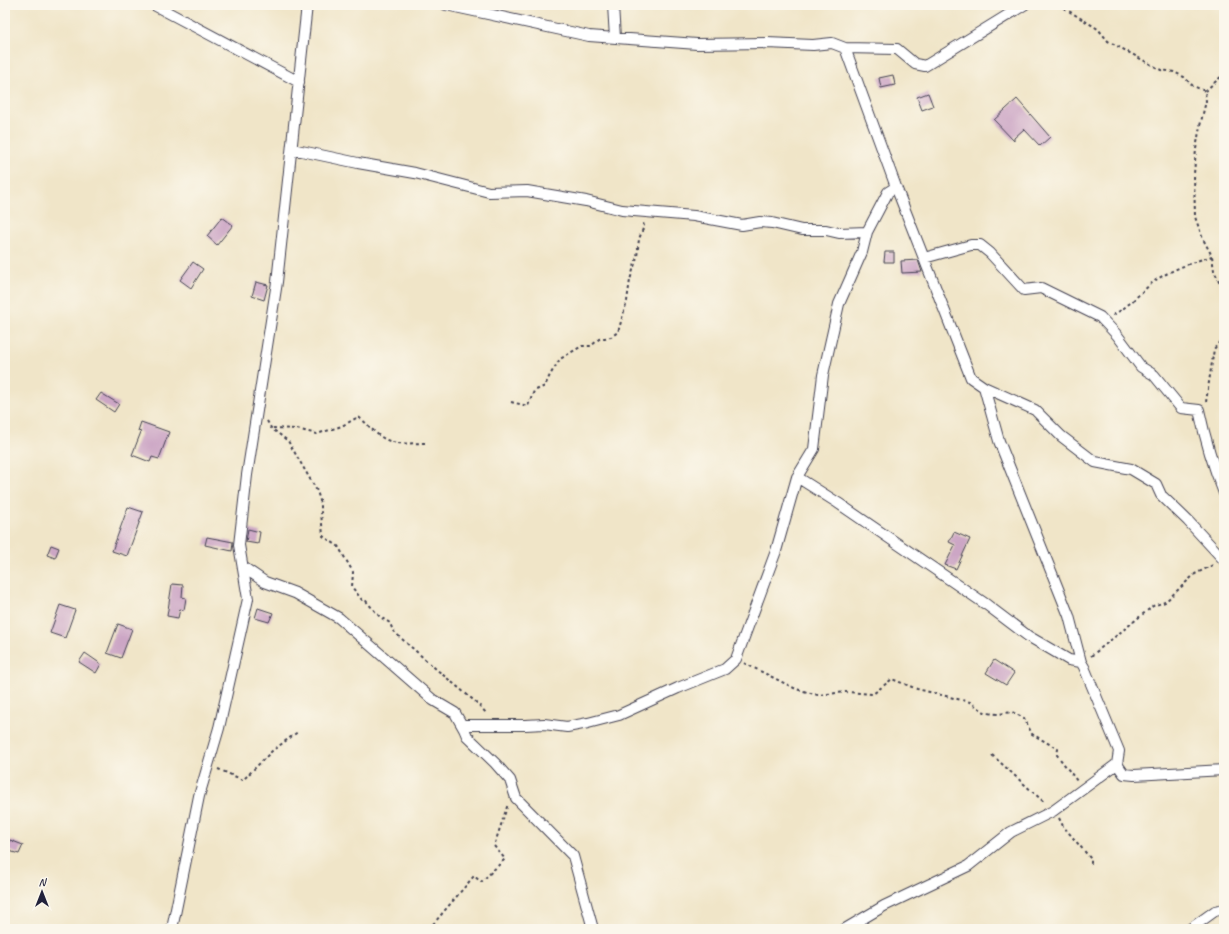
<svg xmlns="http://www.w3.org/2000/svg" width="1229" height="934" font-family="Caveat,sans-serif">
  <rect width="100%" height="100%" fill="#fbf7ec"/>
  <filter id="ink" filterUnits="userSpaceOnUse"><feTurbulence type="fractalNoise" baseFrequency=".025" numOctaves="2"/><feDisplacementMap in="SourceGraphic" scale="8" xChannelSelector="R" yChannelSelector="G"/><feConvolveMatrix kernelMatrix="1 2 1 2 8 2 1 2 1" color-interpolation-filters="sRGB"/></filter>
  <filter id="wash" filterUnits="userSpaceOnUse"><feTurbulence type="fractalNoise" baseFrequency=".012" numOctaves="4" result="noise"/><feDisplacementMap in="SourceGraphic" scale="16" xChannelSelector="R" yChannelSelector="G"/><feGaussianBlur stdDeviation="0.9" result="paint"/><feColorMatrix in="noise" values="0 0 0 0 0 0 0 0 0 0 0 0 0 0 0 0 0 1.4 0 .05"/><feComposite in="paint" operator="in"/></filter>
  <g filter="url(#wash)">
    <rect width="100%" height="100%" fill="#f0e5c8"/>
    <g id="blocks">
      <path fill="#cca6c5" d="M893,75L895,85L881,88L879,78Z
        M928,93L933,106L922,110L917,97Z
        M1017,99L1050,137L1040,146L1024,129L1014,138V141L994,120Z
        M222,217L233,225L217,245L207,236Z
        M885,252H894V262H884Z
        M918,260L922,272L902,273L901,261Z
        M193,262L203,269L191,288L180,280Z
        M256,282L268,285L264,300L252,296Z
        M101,393L119,404L114,412L96,400Z
        M141,422L169,432L159,459L152,457L150,462L132,455L141,432L138,431Z
        M128,507L143,512L127,556L112,551Z
        M248,529L260,532L258,544L246,542Z
        M954,532L970,539L956,569L945,565L955,545L949,542Z
        M207,537L233,542L232,551L205,545Z
        M51,545L59,548L55,558L47,555Z
        M172,584L183,585L182,597L186,598L184,610L180,609L178,618L167,616Z
        M60,605L75,610L65,638L50,633Z
        M258,608L273,613L269,622L255,618Z
        M118,624L132,629L121,658L107,653Z
        M85,653L101,664L96,673L79,662Z
        M994,660L1014,673L1006,685L986,673Z
        M10,840L23,845L19,854L6,850Z"/>
    </g>
  </g>
  <g filter="url(#ink)">
    <use href="#blocks" fill-opacity="0" stroke="#413f50" stroke-width="1"/>
    <g fill="none" stroke-linecap="round" stroke-linejoin="round">
      <g stroke="#413f50" stroke-width="12">
        <path id="street" d="M154,5L299,82
          M446,5L589,36L697,44L767,43L813,45L832,43L845,48L896,187L971,378L984,387L1035,410L1061,436L1095,462L1131,469L1156,484L1161,495L1188,521L1224,560
          M613,5L615,38
          M845,48L897,49L915,64L925,66L1024,5
          M292,149L358,163L415,173L489,192L527,191L586,201L622,210L694,216L742,225L760,222L772,223L802,230H826L839,233L867,232L888,192L896,187
          M924,258L971,245H980L990,253L1024,290L1041,288L1100,317L1117,335L1141,367L1154,375L1181,408L1199,410C1205,439 1213,466 1224,493
          M984,387L999,441L1069,616L1081,662L1084,667L1119,751L1117,764L1124,774L1134,775L1224,770
          M797,477L838,503L987,605L1028,636L1069,660L1081,662
          M243,567L265,582L295,593L339,618L433,700L455,713L464,729L467,736L495,763L510,780L516,798L573,856L593,929
          M462,725H525L544,724L567,727L588,723L619,715L678,688L725,669L736,659L776,551L797,477L814,449L823,375L839,304L862,252L867,232
          M172,929L199,796L219,728L248,599L239,545L247,475L277,282L307,5
          M845,929L884,906L968,866L1011,832L1053,811L1117,764
          M1190,929L1215,911L1224,909"/>
      </g>
      <path stroke="#413f50" stroke-width="2" stroke-dasharray="3 3" stroke-linecap="butt" d="M1059,5L1098,29L1108,41L1161,70L1174,72L1184,77L1193,86L1205,91L1206,101L1200,126L1196,149L1194,174L1195,217L1203,239L1212,256L1214,271L1224,291
        M1205,91L1222,76L1224,78
        M1113,315C1128,307 1139,294 1152,283C1167,271 1193,262 1212,256
        M511,402L528,406L534,391L545,386L550,375L560,359L582,346H591L599,339L611,337L618,332L627,301L630,280L637,257L639,239L644,226L643,223
        M1206,402L1214,349L1224,336
        M267,421L271,428L288,441L317,491L321,504V512L323,536L338,546L353,572L352,587L362,600L366,601L380,617L390,623L393,631L436,669L477,703L487,714
        M273,428L297,429L317,434L342,426L358,417C365,421 369,427 375,432C391,447 406,443 426,443
        M1091,656L1153,606L1165,602L1195,574L1215,564
        M744,663L796,689L818,695L846,692L873,694L892,679L917,689L970,702L986,713L999,714L1012,712L1024,718L1032,734L1058,749L1057,755L1077,781
        M992,755L1045,803
        M218,769L243,780L272,751L299,731
        M1059,818L1063,826L1091,859V866
        M429,929L474,876L481,882L505,859L494,846L508,804"/>
      <use href="#street" stroke="#fff" stroke-width="10"/>
    </g>
  </g>
  <rect width="1229" height="934" fill="none" stroke="#fbf7ec" stroke-width="20"/>
  <g transform="translate(42 892)" stroke="#fbf7ec" stroke-width="3" paint-order="stroke">
  <path d="M0-3L7 15L0 10L-7 15Z" fill="#22223b"/>
  <text y="-6" font-size="11" font-weight="bold" text-anchor="middle" fill="#22223b">N</text>
  </g>
</svg>
